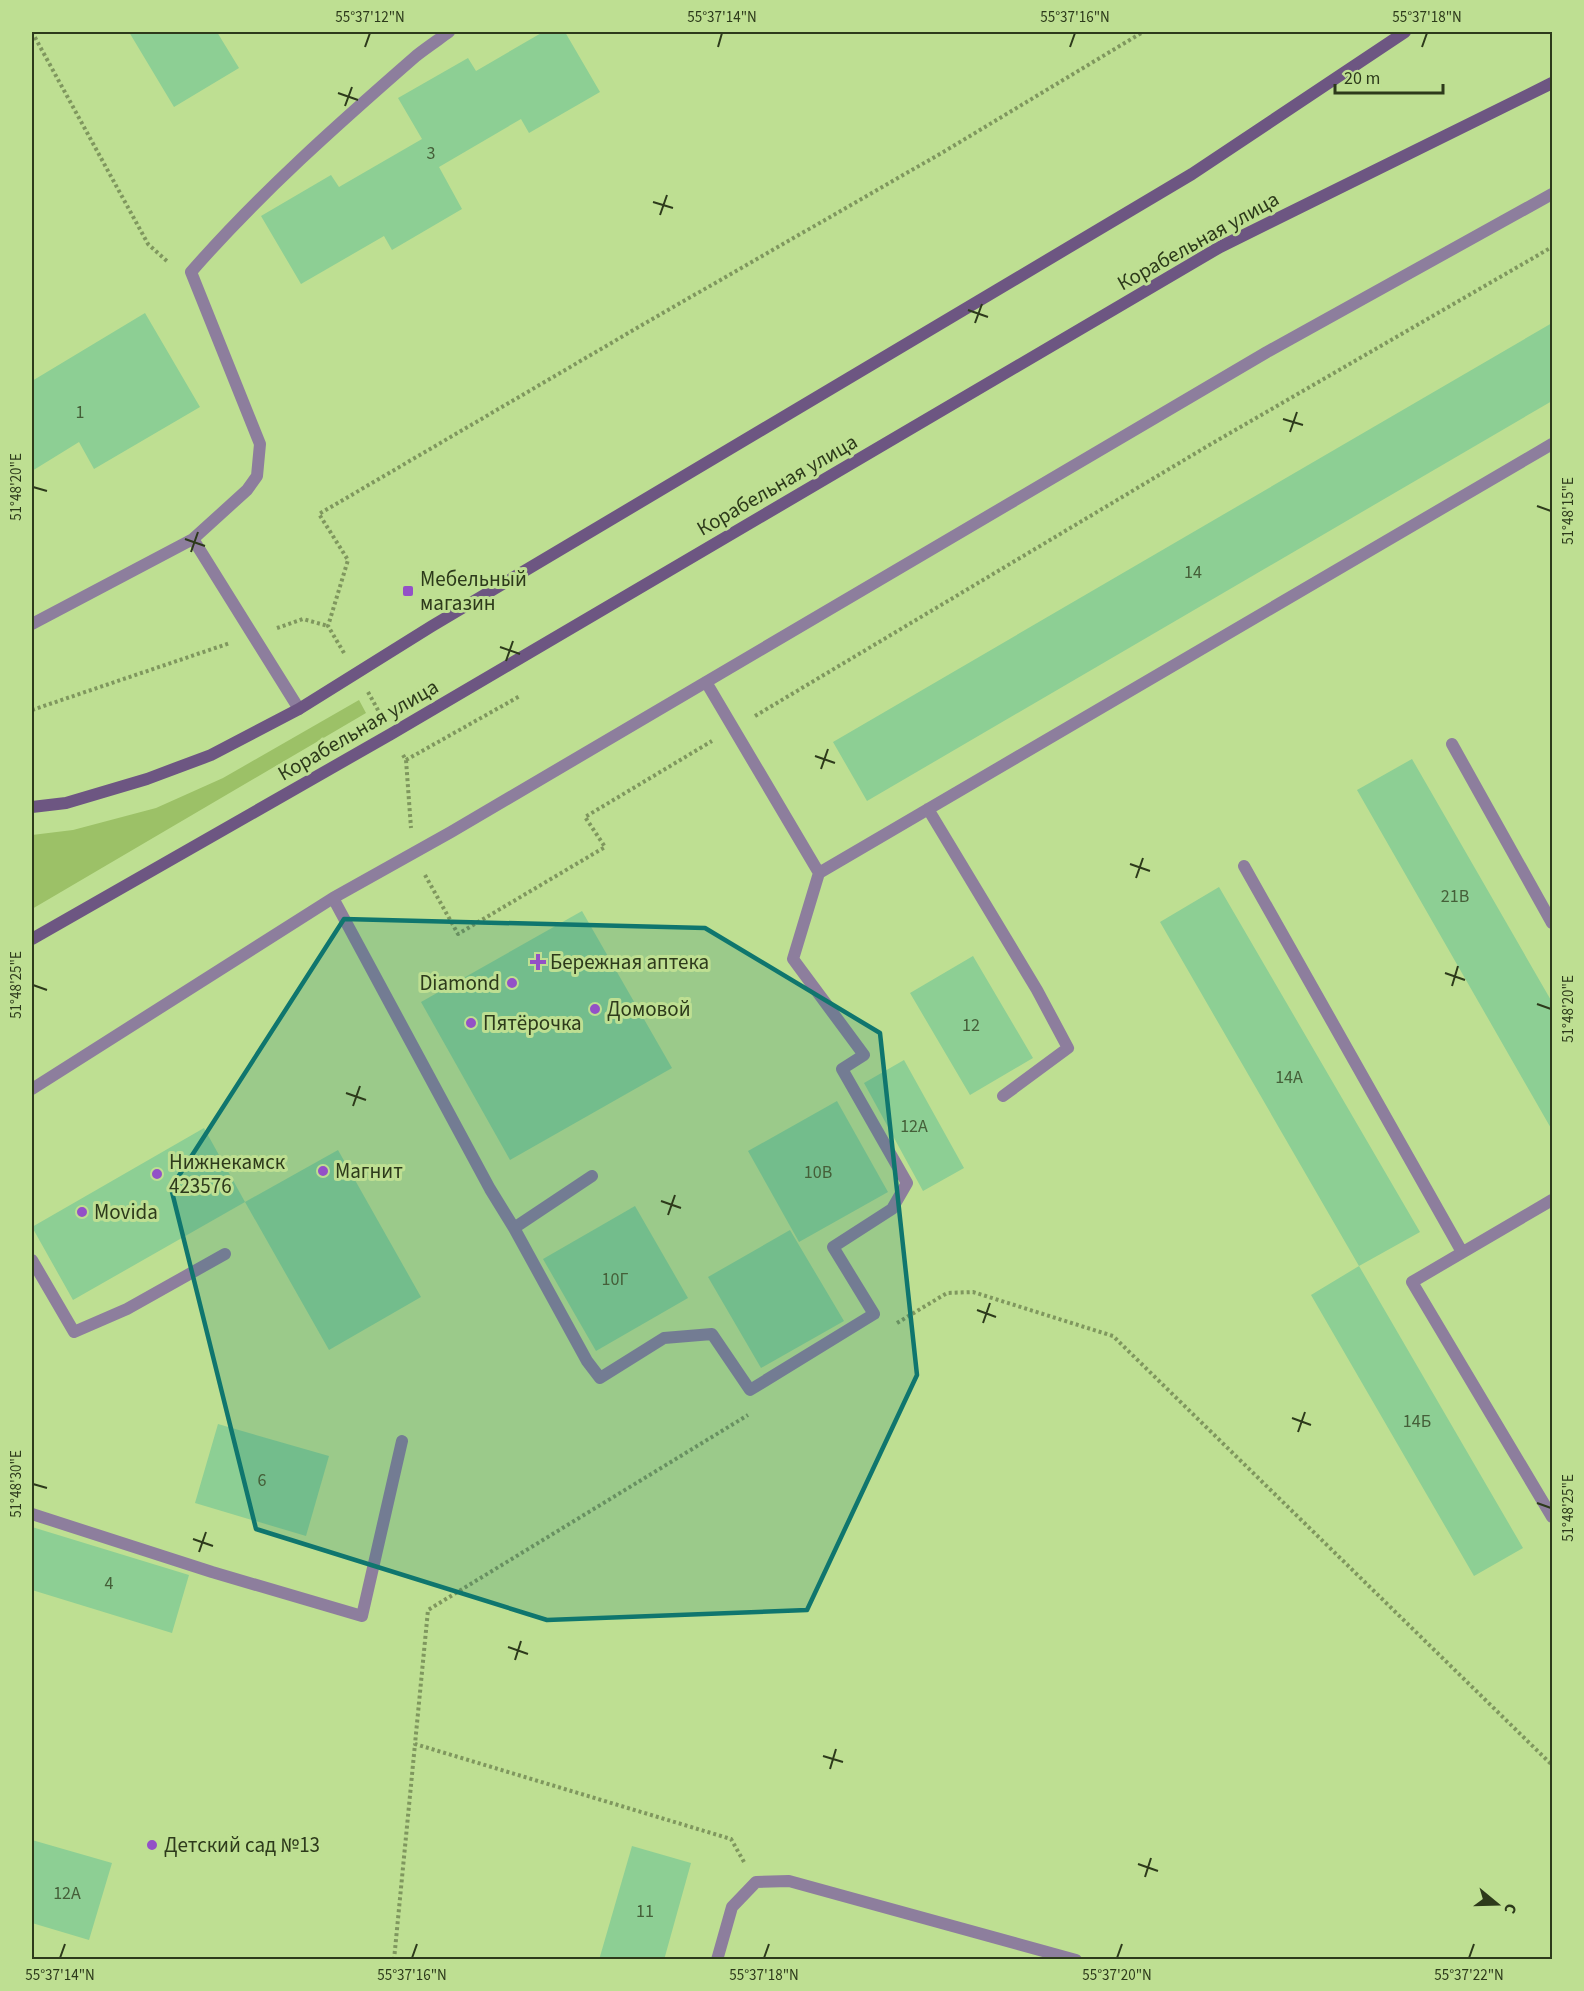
<svg xmlns="http://www.w3.org/2000/svg" width="1584" height="1991" font-family="'Source Sans 3',sans-serif">
  <rect width="100%" height="100%" fill="#bedf92"/>
  <path fill="#9cc167" d="M359,700L366,713L32,909V835L73,830L156,808L223,778Z"/>
  <path fill="#8dcf94" d="M129,32H217L239,68L174,107Z
    M543,32H565L600,92L529,133L521,119L439,167L462,209L392,250L384,236L301,284L261,216L331,175L339,187L422,139L398,98L468,58L476,71Z
    M145,313L200,407L94,469L79,442L32,471V381Z
    M1552,323V401L867,801L833,742Z
    M1412,759L1552,1002V1130L1357,790Z
    M1219,887L1420,1232L1359,1266L1160,922Z
    M582,911L672,1068L510,1160L421,1002Z
    M973,956L1033,1058L970,1095L910,993Z
    M904,1060L964,1168L923,1191L864,1083Z
    M837,1101L888,1192L799,1242L748,1151Z
    M204,1128L245,1202L73,1300L32,1227Z
    M338,1150L421,1297L329,1350L245,1202Z
    M635,1206L688,1298L596,1351L543,1259Z
    M790,1230L844,1321L761,1368L708,1277Z
    M1359,1266L1523,1548L1474,1576L1311,1295Z
    M218,1424L329,1456L306,1536L195,1503Z
    M32,1527L189,1575L172,1633L32,1590Z
    M32,1840L112,1863L89,1940L32,1923Z
    M632,1846L691,1863L664,1960H599Z"/>
  <g fill="none" stroke-linecap="round" stroke-linejoin="round">
    <path stroke="#7f975e" stroke-width="4" stroke-dasharray="3 3" stroke-linecap="butt" d="M32,32L148,244L168,262
      M277,628L303,619L328,626
      M344,653L328,626L348,560L319,514L642,325L945,151L1143,32
      M368,692L379,712
      M32,710L230,643
      M755,716L1206,447L1552,247
      M403,755L406,760L411,828
      M406,760L520,696
      M425,875L458,934L605,847L585,817L712,741
      M897,1323L947,1293L973,1292L1113,1336L1552,1765
      M744,1862L731,1839L415,1744L428,1610L748,1415
      M394,1960L415,1744"/>
    <path stroke="#8d7e9d" stroke-width="12" d="M193,539L299,709
      M32,624L193,539L247,490L257,476L260,444L191,272C259,194 338,124 416,56C426,48 438,40 449,32
      M706,682L819,873L1552,444
      M1452,744L1552,923
      M928,809L1037,990L1068,1048L1003,1096
      M1244,866L1462,1252
      M333,898L490,1189L514,1228L592,1176
      M32,1089L333,898L451,832L1267,352L1552,194
      M1552,1200L1412,1282L1552,1517
      M514,1228L587,1361L600,1378L664,1338L712,1334L750,1390L874,1314L833,1247L892,1209L907,1183L842,1069L864,1055L793,959L819,873
      M32,1260L74,1332L127,1309L225,1254
      M32,1514L212,1572L362,1616L402,1441
      M717,1960L732,1907L756,1882L789,1881L1076,1960"/>
    <path stroke="#6d5682" stroke-width="12" d="M32,807L66,803L147,779L211,755L299,709L432,626L1192,174L1405,32
      M32,939L391,734L1220,247L1552,83"/>
  </g>
  <path fill="#0f766e" fill-opacity="0.2" stroke="#0f766e" stroke-width="4.5" stroke-linejoin="round" d="M344,919L705,928L880,1033L917,1375L807,1610L547,1620L256,1529L171,1188Z"/>
  <path fill="none" stroke="#2d3a1b" stroke-width="2" d="M365,47L370,33M718,47L722,33M1070,47L1075,33M1422,47L1427,33M338,93L358,100M345,106L352,87M653,202L673,208M660,215L667,195M968,310L988,317M975,323L982,304M1283,419L1303,425M1290,432L1297,412M33,487L47,491M1537,506L1551,511M185,539L205,546M191,552L198,532M500,647L520,654M506,661L513,641M815,756L835,763M821,769L828,749M1130,864L1150,871M1136,878L1143,858M1445,973L1465,980M33,985L47,990M1452,986L1458,966M1537,1004L1551,1009M346,1093L366,1100M353,1106L360,1086M661,1201L681,1208M668,1215L675,1195M977,1310L996,1317M983,1323L990,1303M1292,1418L1311,1425M1298,1432L1305,1412M33,1484L47,1488M1537,1503L1551,1508M193,1539L213,1546M199,1552L206,1532M508,1647L528,1654M515,1660L521,1641M823,1756L843,1762M830,1769L836,1749M1138,1864L1158,1871M1145,1877L1151,1858M60,1958L65,1944M412,1958L417,1944M764,1958L769,1944M1117,1958L1122,1944M1469,1958L1474,1944"/>
  <g fill="#9351c7" stroke="#bedf92" stroke-width="2">
    <rect x="402" y="585" width="12" height="12" rx="3"/>
    <path d="M535 953h6v6h6v6h-6v6h-6v-6h-6v-6h6z"/>
    <circle cx="512" cy="983" r="6"/>
    <circle cx="595" cy="1009" r="6"/>
    <circle cx="471" cy="1023" r="6"/>
    <circle cx="323" cy="1171" r="6"/>
    <circle cx="157" cy="1174" r="6"/>
    <circle cx="82" cy="1212" r="6"/>
    <circle cx="152" cy="1845" r="6"/>
  </g>
  <g text-anchor="middle" stroke-width="6" stroke-linejoin="round" paint-order="stroke">
    <g font-size="18" fill="#455f39">
      <text x="431" y="159">3</text>
      <text x="80" y="418">1</text>
      <text x="1193" y="578">14</text>
      <text x="1455" y="902">21В</text>
      <text x="971" y="1031">12</text>
      <text x="1289" y="1083">14А</text>
      <text x="914" y="1132">12А</text>
      <text x="818" y="1178">10В</text>
      <text x="615" y="1285">10Г</text>
      <text x="1417" y="1427">14Б</text>
      <text x="262" y="1486">6</text>
      <text x="109" y="1589">4</text>
      <text x="67" y="1899">12А</text>
      <text x="645" y="1917">11</text>
    </g>
    <g font-size="21" fill="#2d3a1b" stroke="#bedf92">
      <text transform="translate(1198 241) rotate(-29)" y="7">Корабельная улица</text>
      <text transform="translate(777 485) rotate(-30)" y="7">Корабельная улица</text>
      <text transform="translate(358 730) rotate(-30)" y="7">Корабельная улица</text>
    </g>
    <g font-size="21" fill="#2d3a1b" stroke="#bedf92" text-anchor="start">
      <text x="420" y="586">Мебельный<tspan x="420" dy="24">магазин</tspan></text>
      <text x="550" y="969">Бережная аптека</text>
      <text x="500" y="990" text-anchor="end">Diamond</text>
      <text x="607" y="1016">Домовой</text>
      <text x="483" y="1030">Пятёрочка</text>
      <text x="169" y="1169">Нижнекамск<tspan x="169" dy="24">423576</tspan></text>
      <text x="335" y="1178">Магнит</text>
      <text x="94" y="1219">Movida</text>
      <text x="164" y="1852">Детский сад №13</text>
    </g>
  </g>
  <rect width="1584" height="1991" fill="none" stroke="#bedf92" stroke-width="66"/>
  <g transform="translate(1497 1904) rotate(109)" stroke="#bedf92" stroke-width="4.5" paint-order="stroke">
  <path d="M0-4.5L10 22L0 15L-10 22Z" fill="#2d3a1b"/>
  <text y="-9" font-size="16" font-weight="bold" text-anchor="middle" fill="#2d3a1b">С</text>
  </g>
  <path d="M1335 84v9h108v-9" fill="none" stroke="#2d3a1b" stroke-width="3"/>
  <text x="1344" y="84" font-size="18" fill="#2d3a1b" stroke="#bedf92" stroke-width="4.5" paint-order="stroke">20 m</text>
  <rect x="33" y="33" width="1518" height="1925" fill="none" stroke="#2d3a1b" stroke-width="2"/>
  <g font-size="15" text-anchor="middle" fill="#2d3a1b">
    <text x="370" y="22">55°37'12"N</text>
    <text x="722" y="22">55°37'14"N</text>
    <text x="1075" y="22">55°37'16"N</text>
    <text x="1427" y="22">55°37'18"N</text>
    <text transform="translate(16 487) rotate(-90)" y="5">51°48'20"E</text>
    <text transform="translate(1568 511) rotate(-90)" y="5">51°48'15"E</text>
    <text transform="translate(16 985) rotate(-90)" y="5">51°48'25"E</text>
    <text transform="translate(1568 1009) rotate(-90)" y="5">51°48'20"E</text>
    <text transform="translate(16 1484) rotate(-90)" y="5">51°48'30"E</text>
    <text transform="translate(1568 1508) rotate(-90)" y="5">51°48'25"E</text>
    <text x="60" y="1980">55°37'14"N</text>
    <text x="412" y="1980">55°37'16"N</text>
    <text x="764" y="1980">55°37'18"N</text>
    <text x="1117" y="1980">55°37'20"N</text>
    <text x="1469" y="1980">55°37'22"N</text>
  </g>
</svg>
